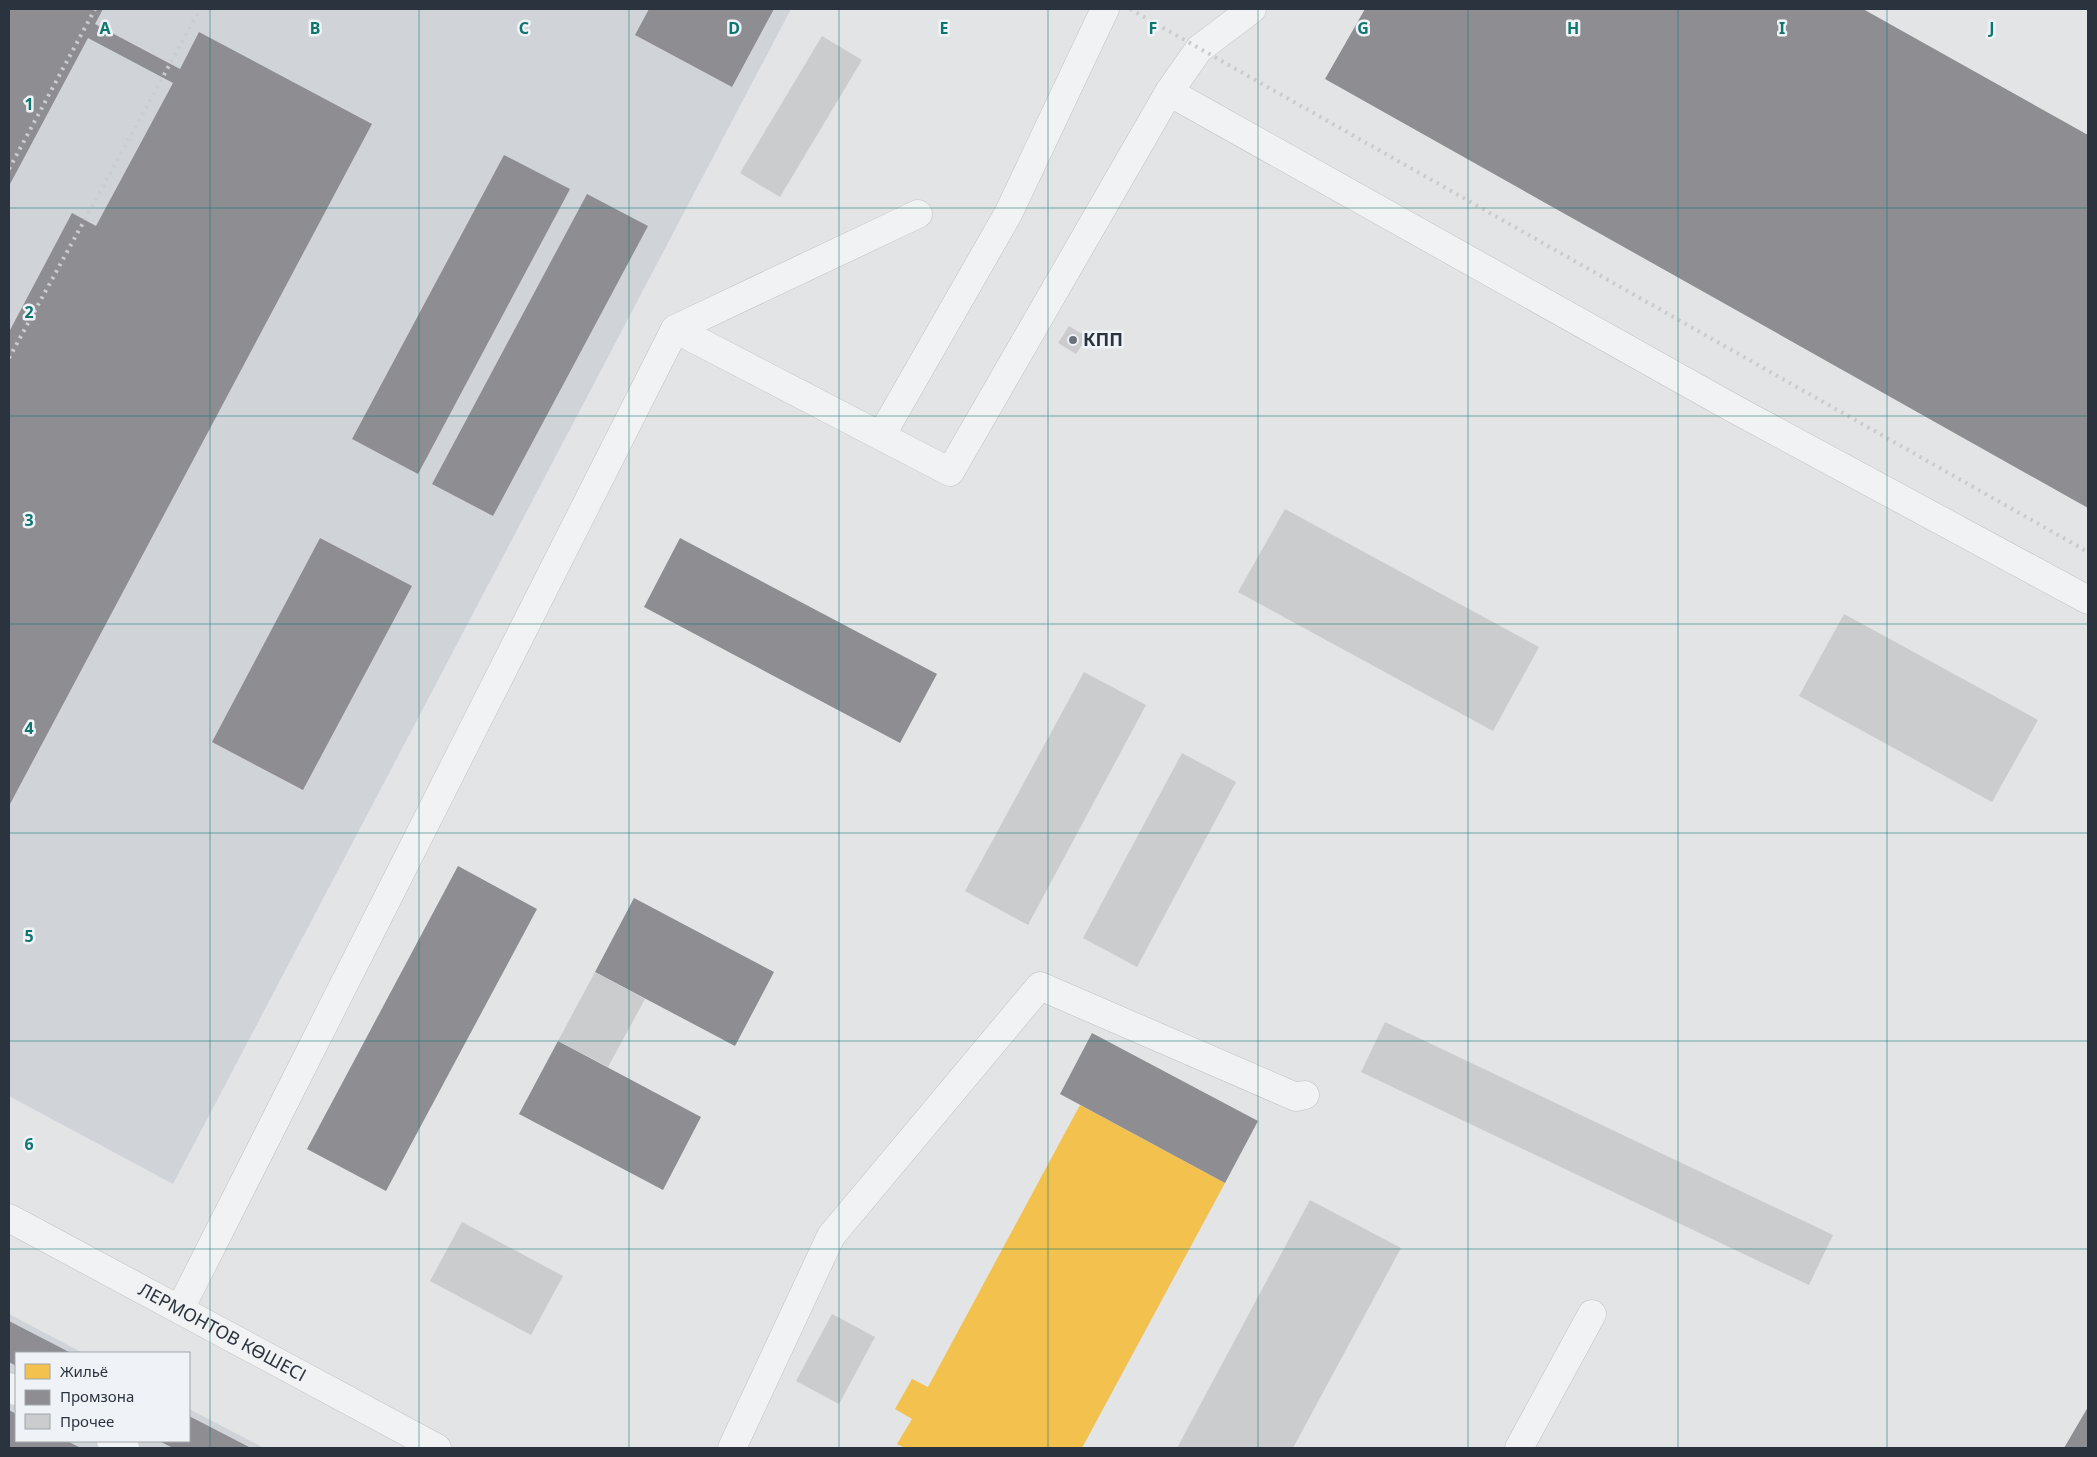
<svg xmlns="http://www.w3.org/2000/svg" width="2097" height="1457" font-family="'Noto Sans',sans-serif">
  <rect width="100%" height="100%" fill="#e2e4e6"/>
  <path fill="#d0d4d9" d="M9,9H791L173,1184L9,1096Z
    M9,1314L83,1353H16V1441H189V1409L264,1448H9Z"/>
  <path fill="#f2c14e" d="M1080,1105L1225,1183L1082,1448H905L897,1444L912,1419L895,1409L912,1379L928,1387Z"/>
  <path fill="#8d8d92" d="M9,9H103L95,24L180,69L199,32L372,124L9,806V332L72,213L96,226L173,83L88,38L9,186Z
    M649,9H774L732,87L635,35Z
    M1365,9H1863L2088,135V508L1325,79Z
    M504,155L570,189L418,474L352,439Z
    M587,194L648,226L493,516L432,484Z
    M320,538L412,586L303,790L212,742Z
    M680,538L937,674L900,743L644,607Z
    M458,866L537,909L386,1191L307,1149Z
    M634,898L774,972L735,1046L595,972Z
    M1092,1033L1258,1121L1225,1183L1060,1094Z
    M558,1041L701,1117L663,1190L519,1114Z
    M9,1321L71,1353H16V1366L9,1362Z
    M2088,1407V1448H2064Z
    M9,1410L16,1414V1441H67L81,1448H9Z
    M189,1416L251,1448H173L159,1441H189Z"/>
  <path fill="#caccce" d="M822,36L862,60L780,197L740,173Z
    M1069,326L1087,337L1076,354L1058,343Z
    M1285,509L1539,647L1493,731L1238,592Z
    M1844,614L2038,720L1992,802L1799,696Z
    M1084,672L1146,705L1028,925L965,891Z
    M1182,753L1236,782L1137,967L1083,938Z
    M595,972L645,999L608,1067L558,1041Z
    M1385,1022L1833,1235L1809,1285L1361,1072Z
    M1310,1200L1401,1248L1293,1448H1177Z
    M462,1222L563,1276L531,1335L430,1281Z
    M832,1314L875,1337L839,1404L796,1381Z"/>
  <g fill="none" stroke-linecap="round" stroke-linejoin="round">
    <g stroke="#c0c2c4" stroke-width="29">
      <g id="minor">
        <path d="M1169,92L1199,49L1252,9"/>
        <path d="M675,329L918,214"/>
        <path d="M881,436L1008,214L1105,9"/>
        <path id="s1" d="M9,1218L437,1448"/>
        <path d="M180,1309L675,329L950,472L1169,92L1729,406L2088,600"/>
        <path d="M9,1387L16,1391"/>
        <path d="M111,1441L125,1448"/>
        <path d="M732,1448L831,1236L1040,986L1296,1097L1305,1095"/>
        <path d="M1519,1448L1592,1314"/>
      </g>
    </g>
    <use href="#minor" stroke="#f1f2f3" stroke-width="28"/>
    <path stroke="#caccce" stroke-width="4" stroke-dasharray="2.5 5" stroke-linecap="butt" d="M1130,9L2088,552
      M9,169L95,9
      M9,358L200,9"/>
  </g>
  <path fill="none" stroke="#0f766e" stroke-width="1" stroke-opacity="0.55" d="M210,9V1448M419,9V1448M629,9V1448M839,9V1448M1048,9V1448M1258,9V1448M1468,9V1448M1678,9V1448M1887,9V1448M9,208H2088M9,416H2088M9,624H2088M9,833H2088M9,1041H2088M9,1249H2088"/>
  <circle fill="#6a7179" stroke="#eff2f6" stroke-width="2" cx="1073" cy="340" r="5"/>
  <g text-anchor="middle" stroke-width="5" stroke-linejoin="round" paint-order="stroke">
    <g font-size="18" font-weight="bold" fill="#2a333e" stroke="#eff2f6" text-anchor="start">
      <text x="1083" y="346">КПП</text>
    </g>
    <g font-size="18" fill="#2a333e" stroke="#eff2f6">
      <text dy="6" stroke="none"><textPath href="#s1" startOffset="242">ЛЕРМОНТОВ КӨШЕСІ</textPath></text>
    </g>
  </g>
  <g font-size="16" text-anchor="middle" font-weight="bold" fill="#0f766e" stroke="#eff2f6" stroke-width="5" stroke-linejoin="round" paint-order="stroke">
    <text x="105" y="34">A</text>
    <text x="315" y="34">B</text>
    <text x="524" y="34">C</text>
    <text x="734" y="34">D</text>
    <text x="944" y="34">E</text>
    <text x="1153" y="34">F</text>
    <text x="1363" y="34">G</text>
    <text x="1573" y="34">H</text>
    <text x="1782" y="34">I</text>
    <text x="1992" y="34">J</text>
    <text x="29" y="110">1</text>
    <text x="29" y="318">2</text>
    <text x="29" y="526">3</text>
    <text x="29" y="734">4</text>
    <text x="29" y="942">5</text>
    <text x="29" y="1150">6</text>
  </g>
  <rect width="2097" height="1457" fill="none" stroke="#2a333e" stroke-width="20"/>
  <rect x="15" y="1352" width="175" height="90" fill="#eff2f6" stroke="#a0a6ac"/>
  <rect x="25" y="1364" width="25" height="15" fill="#f2c14e" stroke="#a0a6ac"/>
  <text x="60" y="1377" font-size="15" fill="#2a333e">Жильё</text>
  <rect x="25" y="1390" width="25" height="15" fill="#8d8d92" stroke="#a0a6ac"/>
  <text x="60" y="1402" font-size="15" fill="#2a333e">Промзона</text>
  <rect x="25" y="1414" width="25" height="15" fill="#caccce" stroke="#a0a6ac"/>
  <text x="60" y="1427" font-size="15" fill="#2a333e">Прочее</text>
</svg>
